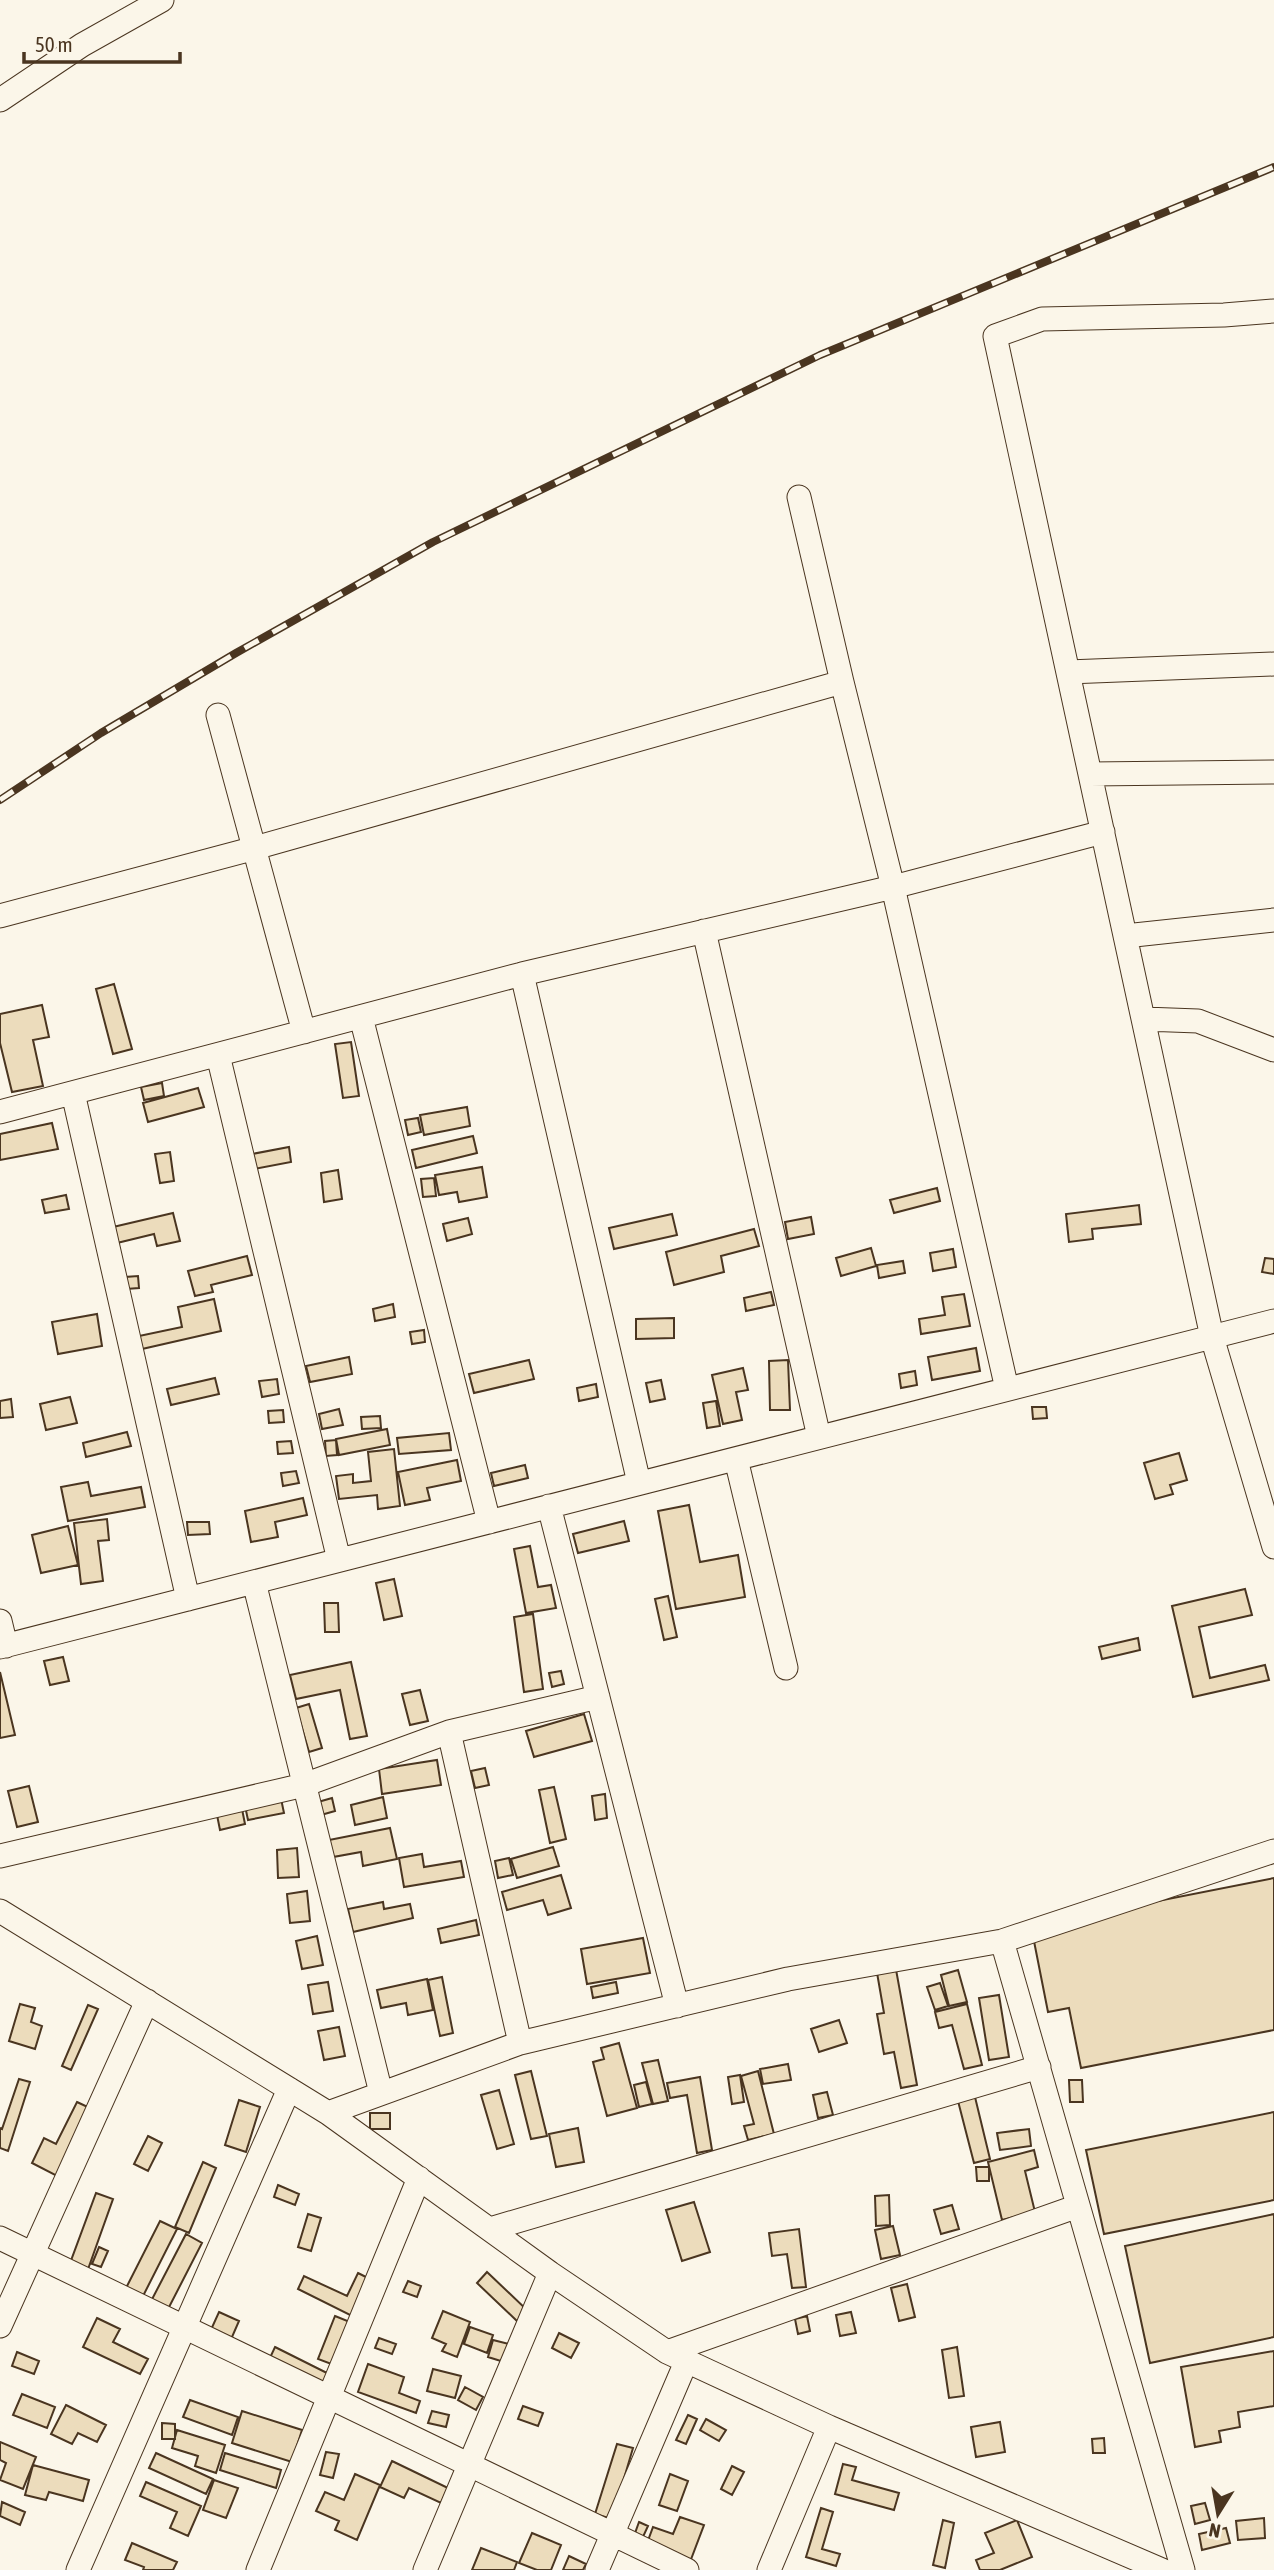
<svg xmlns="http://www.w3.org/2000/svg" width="1274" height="2570" font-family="'Asap Condensed',sans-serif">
  <rect width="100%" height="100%" fill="#fbf6e9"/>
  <path fill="#ecdcbc" stroke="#4a3520" stroke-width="2" d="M114,984L132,1049L113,1054L96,989Z
    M42,1005L49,1037L33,1040L43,1086L12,1092L0,1043V1014Z
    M351,1042L359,1096L343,1098L335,1044Z
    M162,1083L164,1096L144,1100L141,1087Z
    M198,1088L204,1107L148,1122L143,1103Z
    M467,1107L470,1126L424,1135L420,1115Z
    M418,1118L421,1132L408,1135L405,1120Z
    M52,1123L58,1149L0,1160V1134Z
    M473,1136L477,1153L416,1168L412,1150Z
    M289,1147L291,1162L254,1169L252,1154Z
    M170,1152L174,1181L160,1183L155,1154Z
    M482,1167L487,1197L459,1202L457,1192L439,1195L435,1175Z
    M338,1170L342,1199L324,1202L321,1173Z
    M434,1178L436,1196L423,1197L421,1179Z
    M937,1188L940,1201L894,1213L890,1200Z
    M66,1195L69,1209L45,1213L42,1200Z
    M1139,1205L1141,1224L1092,1229L1093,1239L1069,1242L1066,1214Z
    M173,1213L180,1241L157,1246L154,1234L117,1243L113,1227Z
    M672,1214L677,1235L614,1249L609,1228Z
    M811,1217L814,1234L788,1239L785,1222Z
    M468,1218L472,1234L447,1241L443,1224Z
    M754,1229L759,1246L721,1256L724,1272L674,1285L666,1252Z
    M871,1248L876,1266L841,1276L836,1258Z
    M953,1249L956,1267L933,1271L930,1253Z
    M247,1256L252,1275L211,1285L213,1292L195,1296L188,1271Z
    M1265,1258L1274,1259V1274L1262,1272Z
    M903,1261L905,1273L879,1278L877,1265Z
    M138,1276L139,1288L126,1289L125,1277Z
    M771,1292L774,1305L746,1311L744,1298Z
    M964,1294L970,1326L921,1334L919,1319L945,1315L942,1297Z
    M214,1299L221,1331L142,1349L139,1336L182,1327L178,1307Z
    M393,1304L395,1317L375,1321L373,1309Z
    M97,1314L102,1346L58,1354L52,1322Z
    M674,1318V1338L636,1339V1319Z
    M424,1330L425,1342L412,1344L410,1332Z
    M976,1348L980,1371L932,1380L928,1357Z
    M349,1357L352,1374L310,1382L306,1366Z
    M529,1360L534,1379L474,1393L469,1374Z
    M788,1360L790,1410H770L769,1361Z
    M743,1368L748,1390L736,1392L742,1420L723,1424L712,1375Z
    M915,1371L917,1385L901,1388L899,1374Z
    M215,1378L219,1394L171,1405L167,1389Z
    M277,1379L279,1394L262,1397L259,1381Z
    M661,1380L665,1399L650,1402L646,1383Z
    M596,1384L598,1397L579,1401L577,1388Z
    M70,1397L77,1423L46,1430L40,1404Z
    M11,1399L13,1417L0,1418V1401Z
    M716,1401L720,1426L707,1428L703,1403Z
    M1032,1407H1046L1047,1418L1033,1419Z
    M339,1409L343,1425L322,1429L319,1414Z
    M283,1410L284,1422L269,1423L268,1411Z
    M380,1416L381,1428L362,1429L361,1417Z
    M387,1429L390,1445L339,1455L336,1439Z
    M127,1432L131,1446L86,1457L83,1443Z
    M449,1433L451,1450L399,1454L397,1438Z
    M336,1440L337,1455L326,1456L325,1441Z
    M291,1441L293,1453L278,1454L277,1442Z
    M394,1449L400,1506L378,1509L377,1495L339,1499L336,1476L353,1474V1483L371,1481L368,1452Z
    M1179,1453L1187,1480L1170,1485L1173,1494L1155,1499L1144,1463Z
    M457,1460L461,1481L427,1488L430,1500L405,1505L398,1472Z
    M525,1465L528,1478L494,1486L491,1473Z
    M296,1471L299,1483L283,1486L281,1473Z
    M88,1482L91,1496L141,1487L145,1507L68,1521L61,1487Z
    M303,1498L307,1515L275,1522L278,1537L251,1542L245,1511Z
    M689,1505L700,1562L738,1555L745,1597L676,1609L658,1511Z
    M107,1519L109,1540L98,1541L103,1581L81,1584L74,1523Z
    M624,1521L629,1541L578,1553L573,1534Z
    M187,1522H209L210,1534L188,1535Z
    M68,1526L78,1565L41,1573L32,1535Z
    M530,1546L538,1587L551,1585L556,1608L526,1613L514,1549Z
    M394,1579L402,1616L384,1620L376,1583Z
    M1245,1589L1252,1615L1199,1627L1210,1678L1265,1665L1269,1680L1193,1697L1172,1606Z
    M668,1596L677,1637L664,1640L655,1599Z
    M324,1603H338L339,1632H325Z
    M533,1614L543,1689L524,1692L514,1617Z
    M1138,1638L1140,1650L1102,1659L1099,1647Z
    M63,1657L69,1681L50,1685L44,1661Z
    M351,1662L367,1736L350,1739L340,1690L296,1699L290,1675Z
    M561,1671L564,1684L552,1687L549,1673Z
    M0,1672L15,1735L0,1738Z
    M420,1690L428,1721L410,1725L402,1694Z
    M309,1704L322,1748L309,1752L296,1708Z
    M584,1714L592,1741L534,1757L526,1731Z
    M437,1760L441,1785L382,1794L379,1769Z
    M485,1768L489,1785L475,1788L471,1771Z
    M29,1786L38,1822L17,1827L8,1791Z
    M554,1787L566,1839L550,1843L539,1790Z
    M280,1794L284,1813L248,1820L244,1801Z
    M605,1794L607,1818L595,1820L592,1796Z
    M383,1797L387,1818L355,1825L351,1805Z
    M332,1798L335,1811L321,1815L318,1802Z
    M242,1809L245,1824L220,1830L217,1815Z
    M390,1828L397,1859L363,1866L361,1852L333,1857L329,1840Z
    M553,1847L559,1866L517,1878L511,1859Z
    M297,1848L299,1877L278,1878L277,1850Z
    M422,1854L424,1867L461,1861L464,1877L404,1887L399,1858Z
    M509,1858L513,1875L498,1878L495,1861Z
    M561,1875L571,1908L548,1915L543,1900L507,1910L502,1892Z
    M1274,1878V2030L1081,2068L1069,2008L1048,2012L1031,1926Z
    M307,1891L310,1921L290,1923L287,1894Z
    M383,1902L384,1909L410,1904L413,1918L353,1932L348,1909Z
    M476,1920L479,1935L441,1943L438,1929Z
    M317,1936L323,1965L302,1969L296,1941Z
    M643,1938L650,1973L587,1984L581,1949Z
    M895,1964L917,2085L901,2088L894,2052L884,2054L877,2014L884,2013L876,1967Z
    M958,1970L967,2002L949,2006L941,1975Z
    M442,1977L453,2033L440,2036L428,1980Z
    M427,1979L433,2010L408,2015L406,2003L381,2008L377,1990Z
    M328,1982L333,2011L313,2014L308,1985Z
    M616,1982L618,1993L593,1998L591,1987Z
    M940,1983L948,2006L935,2010L927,1987Z
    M999,1995L1009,2057L989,2060L979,1998Z
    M20,2004L35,2008L31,2022L42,2026L35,2049L9,2041Z
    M967,2004L982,2065L964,2069L952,2025L939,2028L935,2012Z
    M88,2005L98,2009L71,2070L62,2066Z
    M839,2020L847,2043L819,2052L811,2029Z
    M339,2027L345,2056L324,2060L318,2031Z
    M619,2043L637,2108L607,2116L593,2062L604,2059L601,2048Z
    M658,2060L668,2101L653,2104L642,2063Z
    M788,2064L791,2080L763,2084L760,2069Z
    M531,2071L547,2136L531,2139L515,2075Z
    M758,2071L774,2134L748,2140L744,2126L754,2124L741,2076Z
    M740,2075L744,2102L732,2104L728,2077Z
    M700,2077L712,2150L697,2153L687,2095L670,2098L667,2083Z
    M19,2079L30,2082L8,2151L0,2148V2128L2,2129Z
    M1069,2080H1082L1083,2102H1070Z
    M646,2082L652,2104L639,2107L634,2085Z
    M499,2090L514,2144L497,2149L481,2095Z
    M827,2092L833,2115L818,2118L813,2095Z
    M975,2097L990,2159L974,2163L958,2101Z
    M239,2100L260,2107L246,2152L225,2145Z
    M77,2102L92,2109L59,2177L32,2163L44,2138L56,2144Z
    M1274,2112V2200L1104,2234L1086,2150Z
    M370,2113H390V2129H370Z
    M578,2128L584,2162L556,2167L549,2134Z
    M1029,2129L1031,2146L1000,2150L997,2133Z
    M148,2136L162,2143L148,2171L134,2164Z
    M1034,2150L1038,2167L1025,2171L1035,2212L1002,2220L988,2162Z
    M203,2162L216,2168L189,2233L175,2227Z
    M976,2167H989V2181H977Z
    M278,2185L299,2194L295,2205L274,2197Z
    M96,2193L113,2199L87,2272L69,2266Z
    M889,2195L890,2225L876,2226L875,2196Z
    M694,2202L710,2252L682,2261L666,2210Z
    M952,2205L959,2229L941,2234L934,2210Z
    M308,2214L321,2218L311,2251L298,2247Z
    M1274,2214V2337L1150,2363L1125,2246Z
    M160,2221L177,2229L140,2302L123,2294Z
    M893,2226L900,2255L881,2259L875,2230Z
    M799,2229L806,2287L792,2288L787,2254L772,2256L769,2233Z
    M186,2234L202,2243L166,2313L149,2305Z
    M99,2247L108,2251L101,2267L92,2264Z
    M487,2272L528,2311L518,2322L477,2283Z
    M358,2273L370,2279L352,2316L298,2289L304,2276L347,2296Z
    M408,2281L421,2286L417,2297L403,2292Z
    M907,2284L915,2317L899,2321L891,2288Z
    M443,2311L470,2322L457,2357L442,2351L446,2344L432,2338Z
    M219,2312L239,2321L229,2344L209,2334Z
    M851,2312L856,2333L840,2336L836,2315Z
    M335,2316L350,2322L334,2365L318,2359Z
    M807,2316L810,2331L798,2334L795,2319Z
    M97,2318L120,2329L113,2342L148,2359L140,2374L83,2347Z
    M470,2327L493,2335L487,2353L464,2344Z
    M559,2333L579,2343L571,2358L552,2348Z
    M379,2338L396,2344L392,2354L375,2348Z
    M493,2340L509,2344L504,2362L488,2357Z
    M275,2347L329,2374L322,2388L268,2362Z
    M957,2347L964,2396L949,2398L942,2350Z
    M1274,2351V2406L1238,2412L1240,2427L1219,2431L1221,2442L1195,2447L1181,2367Z
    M17,2352L39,2361L34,2374L12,2366Z
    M368,2364L404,2377L399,2393L420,2401L416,2413L358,2392Z
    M433,2369L461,2376L455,2398L427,2391Z
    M465,2387L483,2397L476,2410L458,2400Z
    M22,2394L55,2407L47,2428L13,2415Z
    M190,2400L238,2417L232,2435L183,2417Z
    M66,2405L106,2425L97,2442L78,2433L72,2444L51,2434Z
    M523,2406L543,2413L538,2426L518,2419Z
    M242,2411L302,2430L292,2462L232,2443Z
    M432,2411L449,2415L446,2427L428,2423Z
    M688,2415L697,2419L686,2444L676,2440Z
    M706,2419L726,2430L719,2441L700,2430Z
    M1000,2422L1005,2452L976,2457L971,2427Z
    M162,2423L175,2424V2439H162Z
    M177,2430L225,2445L216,2473L195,2466L198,2456L172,2448Z
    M1104,2438L1105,2453H1093L1092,2439Z
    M0,2442L36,2457L23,2489L0,2480L6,2463L0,2460Z
    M617,2444L633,2448L612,2519L595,2514Z
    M326,2452L339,2454L333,2478L320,2475Z
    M156,2453L213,2479L206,2494L149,2468Z
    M225,2453L281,2470L276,2488L220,2470Z
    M392,2461L448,2488L441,2503L409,2488L404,2498L380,2487Z
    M843,2464L856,2467L852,2480L899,2493L894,2510L835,2494Z
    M33,2465L89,2480L83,2501L49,2492L46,2500L25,2495Z
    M732,2466L744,2472L732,2495L721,2489Z
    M355,2474L380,2485L357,2540L335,2530L339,2521L316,2511L325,2492L344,2500Z
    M670,2474L688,2481L677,2511L659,2505Z
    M214,2480L238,2488L226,2518L203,2510Z
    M146,2482L201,2506L188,2536L170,2528L177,2512L140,2496Z
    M2,2502L25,2512L20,2525L0,2516Z
    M1205,2503L1210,2520L1195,2524L1191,2506Z
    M821,2508L833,2512L822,2549L840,2554L836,2566L806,2557Z
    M680,2517L704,2525L690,2562L646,2546L653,2527L673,2534Z
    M1264,2518L1265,2538L1238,2540L1236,2521Z
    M943,2520L954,2523L945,2568L933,2565Z
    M1017,2520L1032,2557L1000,2570H980L976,2560L994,2553L985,2533Z
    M639,2522L648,2526L642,2539L634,2536Z
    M1226,2528L1230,2543L1202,2550L1199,2534Z
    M532,2533L561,2545L551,2570H537L519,2563Z
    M132,2543L177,2562L173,2570H143L144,2567L125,2560Z
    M481,2548L517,2562L514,2570H472Z
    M569,2556L586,2564L583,2570H563Z"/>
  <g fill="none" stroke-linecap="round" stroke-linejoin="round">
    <g stroke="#4a3520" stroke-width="25">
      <path id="minor" d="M0,100L82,45L162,0
        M1274,311L1224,315L1042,319L995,336L1212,1337L1274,1547
        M799,497L842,682
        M1068,672L1274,664
        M218,715L304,1032
        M1090,774L1274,772
        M0,916L255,848L842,682L893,887L1007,1389
        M704,931L819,1437
        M1125,936L1274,920
        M522,974L639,1483
        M361,1017L489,1522
        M1144,1019L1198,1021L1274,1050
        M218,1055L339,1560
        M73,1093L188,1599
        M0,1112L522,974L893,887L1103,832
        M736,1459L786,1668
        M549,1506L677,2006
        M254,1582L381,2093
        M0,1621L6,1646
        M0,1647L1274,1321
        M449,1732L520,2043
        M0,1856L304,1785L449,1732L598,1697
        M0,1911L328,2113L550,2273L667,2352L829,2427L1162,2570
        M1002,1941L1183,2570
        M328,2113L520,2043L788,1979L1002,1941L1274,1851
        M490,2229L1039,2067
        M0,2238L687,2570
        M0,2326L147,2001
        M667,2352L1078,2206
        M78,2570L289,2089
        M258,2570L419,2178
        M425,2570L550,2273
        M597,2570L686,2362
        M769,2570L829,2427"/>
    </g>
    <use href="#minor" stroke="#fbf6e9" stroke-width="23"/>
    <g stroke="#4a3520" stroke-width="8">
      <path id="rail" d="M0,800L101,733L236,653L433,542L820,355L1274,167"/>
    </g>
    <use href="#rail" stroke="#fbf6e9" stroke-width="5" stroke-dasharray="16" stroke-linecap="butt"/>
  </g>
  <g transform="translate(1218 2514) rotate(191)" stroke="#fbf6e9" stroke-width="5" paint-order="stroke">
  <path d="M0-5L12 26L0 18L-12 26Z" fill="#4a3520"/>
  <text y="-10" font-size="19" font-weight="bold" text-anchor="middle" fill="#4a3520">N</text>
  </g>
  <path d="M24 52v10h156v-10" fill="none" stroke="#4a3520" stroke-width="3.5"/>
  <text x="35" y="52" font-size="21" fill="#4a3520" stroke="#fbf6e9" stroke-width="5" paint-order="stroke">50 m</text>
</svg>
